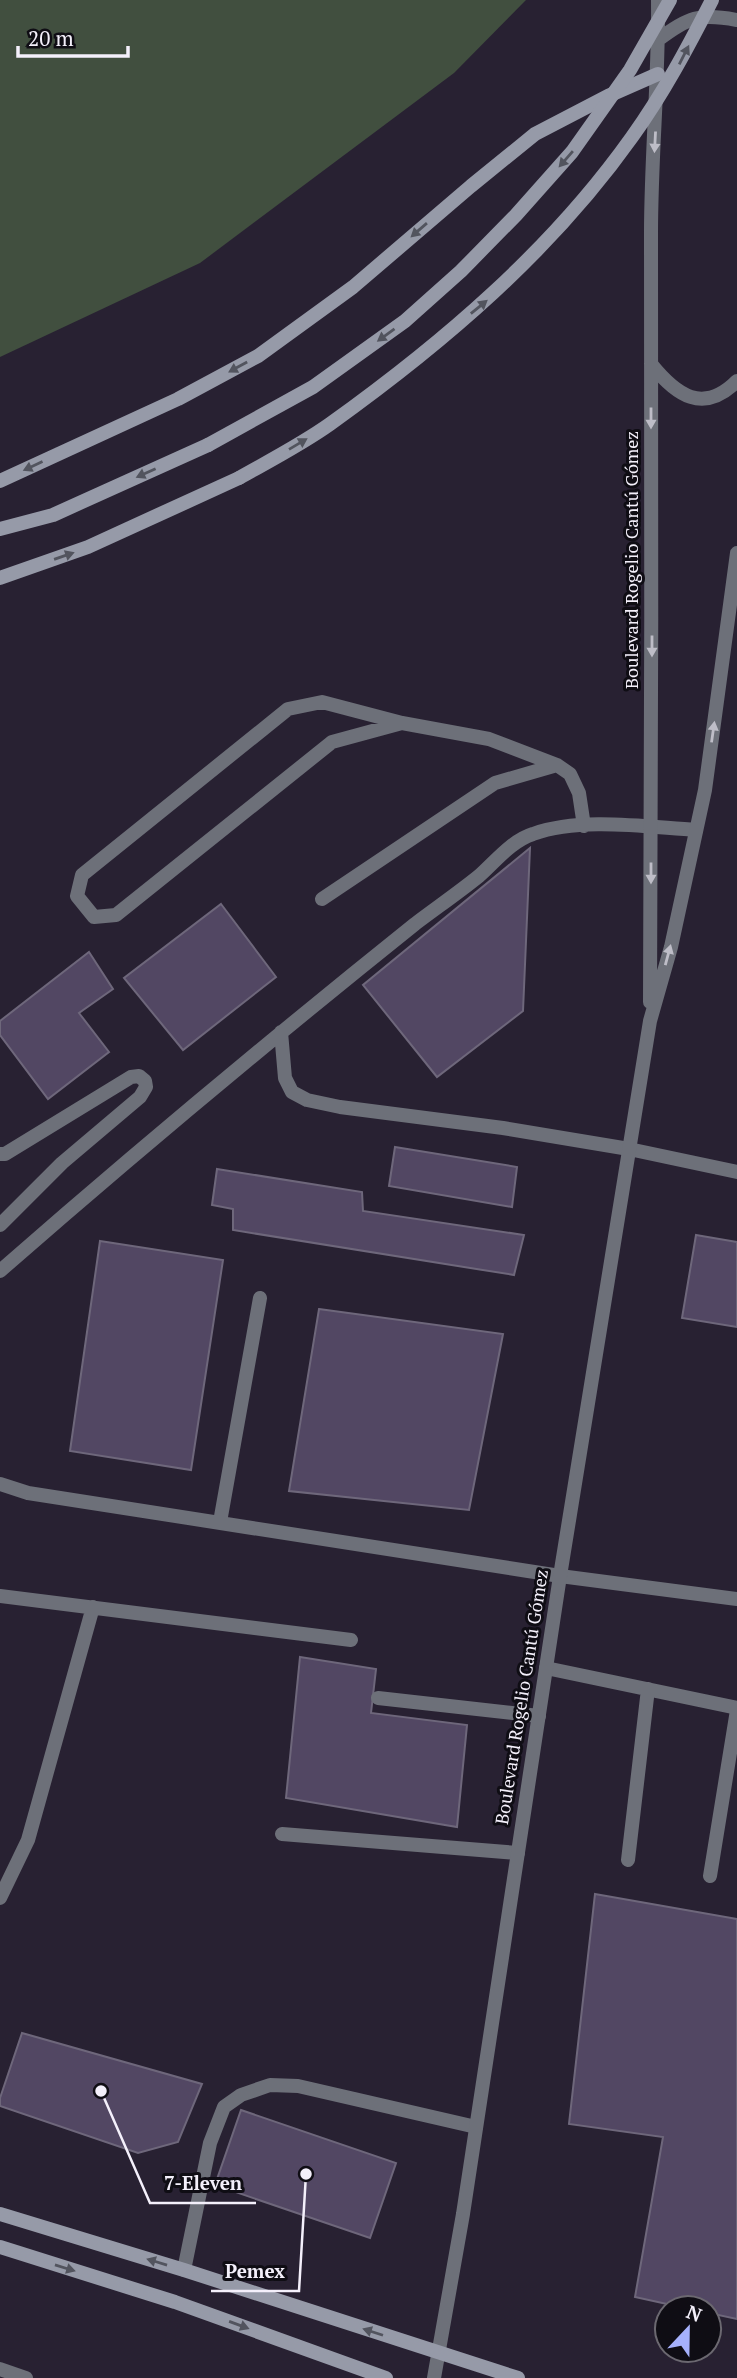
<svg xmlns="http://www.w3.org/2000/svg" width="737" height="2378" font-family="'PT Serif',serif">
  <rect width="100%" height="100%" fill="#282132"/>
  <path fill="#414f3f" d="M0,0H526L454,73L200,263L0,357Z"/>
  <path fill="#524763" stroke="#6e677b" stroke-width="2" d="M530,848L523,1011L437,1077L363,985Z
    M221,904L276,977L183,1050L124,978Z
    M89,952L113,989L79,1013L109,1052L48,1099L0,1035V1021Z
    M395,1147L517,1167L512,1207L389,1186Z
    M217,1169L362,1192L363,1211L524,1235L514,1275L233,1230V1209L212,1205Z
    M696,1235L737,1242V1327L682,1318Z
    M100,1241L223,1260L191,1470L70,1451Z
    M319,1309L503,1334L469,1510L289,1491Z
    M300,1657L376,1669L371,1713L467,1725L457,1827L286,1798Z
    M595,1894L737,1919V2319L709,2313V2308H685L635,2297L663,2137L569,2124Z
    M22,2033L202,2084L178,2142L138,2153L0,2106V2098Z
    M241,2110L396,2163L370,2238L215,2185Z"/>
  <g fill="none" stroke-linecap="round" stroke-linejoin="round">
    <path stroke="#6d7079" stroke-width="14" d="M402,723L322,702L288,709L82,875L77,896L94,917L116,915L332,742L402,723L489,739L557,765L570,774L579,793L584,826
      M322,899L495,783L557,765
      M281,1032L285,1078L292,1092L307,1100L340,1107L503,1128L629,1149L737,1172
      M0,1154H5L131,1077L139,1076L145,1081L146,1087L140,1097L62,1163L0,1225
      M0,1271C136,1152 274,1037 415,924C436,908 458,893 479,876C495,862 511,841 533,834C581,817 646,827 696,830
      M0,1484L28,1493L560,1576L737,1599
      M220,1522L260,1298
      M0,1596L351,1640
      M546,1668L737,1708
      M378,1698L539,1716
      M282,1834L518,1853
      M628,1860L648,1689
      M710,1876L737,1710
      M0,1898L28,1840L93,1607
      M184,2270L210,2143L224,2107L241,2095L270,2085L298,2086L476,2127
      M0,2369L26,2378"/>
    <path stroke="#6d7079" stroke-width="14" d="M658,40C688,17 699,13 737,20
      M651,364C676,395 703,415 737,381
      M650,1002C652,746 651,489 651,233C651,155 659,78 658,0
      M434,2378L463,2214L560,1576L650,1021L671,947L705,790L737,553"/>
    <path stroke="#969aa8" stroke-width="14" d="M0,481L178,399L258,356L353,287L471,186L535,134L608,96L658,74
      M0,529L53,515L208,445
      M0,578L88,547L239,478
      M0,2214L184,2270L518,2378
      M0,2247L175,2302L386,2378"/>
    <path stroke="#969aa8" stroke-width="14" d="M208,445L313,387L405,321L461,271L516,215L572,152L630,70L670,0
      M239,478C269,461 302,444 330,424C443,343 551,251 632,137C663,94 688,47 712,0"/>
  </g>
  <defs><path id="oneway-solid" d="M-6-.8H1V-3.2L6.5 0L1 3.2V.8H-6Z" transform="scale(1.75)"/></defs>
  <g fill="#52545e">
    <use href="#oneway-solid" transform="translate(684 55) rotate(-63)"/>
    <use href="#oneway-solid" transform="translate(566 159) rotate(131)"/>
    <use href="#oneway-solid" transform="translate(419 230) rotate(139)"/>
    <use href="#oneway-solid" transform="translate(479 307) rotate(-39)"/>
    <use href="#oneway-solid" transform="translate(386 335) rotate(144)"/>
    <use href="#oneway-solid" transform="translate(238 367) rotate(151)"/>
    <use href="#oneway-solid" transform="translate(298 444) rotate(-31)"/>
    <use href="#oneway-solid" transform="translate(33 466) rotate(155)"/>
    <use href="#oneway-solid" transform="translate(146 473) rotate(156)"/>
    <use href="#oneway-solid" transform="translate(64 556) rotate(-19)"/>
    <use href="#oneway-solid" transform="translate(157 2262) rotate(-163)"/>
    <use href="#oneway-solid" transform="translate(65 2268) rotate(17)"/>
    <use href="#oneway-solid" transform="translate(239 2325) rotate(20)"/>
    <use href="#oneway-solid" transform="translate(373 2332) rotate(-162)"/>
  </g>
  <g fill="#bebdc7">
    <use href="#oneway-solid" transform="translate(655 142) rotate(93)"/>
    <use href="#oneway-solid" transform="translate(651 418) rotate(90)"/>
    <use href="#oneway-solid" transform="translate(652 646) rotate(90)"/>
    <use href="#oneway-solid" transform="translate(713 732) rotate(-82)"/>
    <use href="#oneway-solid" transform="translate(651 873) rotate(90)"/>
    <use href="#oneway-solid" transform="translate(668 955) rotate(-75)"/>
  </g>
  <g text-anchor="middle" stroke-width="6" stroke-linejoin="round" paint-order="stroke">
    <g font-size="18" fill="#f4f0fb" stroke="#0f0d14">
      <text transform="translate(632 560) rotate(-90)" y="6">Boulevard Rogelio Cantú Gómez</text>
      <text transform="translate(522 1697) rotate(-81)" y="6">Boulevard Rogelio Cantú Gómez</text>
    </g>
  </g>
  <path fill="none" stroke="#f4f0fb" stroke-width="2.5" d="M101 2091L150 2203H256M306 2174L299 2291H211"/>
  <g fill="#f4f0fb" stroke="#0f0d14" stroke-width="2.5">
    <circle cx="101" cy="2091" r="7"/>
    <circle cx="306" cy="2174" r="7"/>
  </g>
  <g font-size="19" text-anchor="middle" font-weight="bold" fill="#f4f0fb" stroke="#0f0d14" stroke-width="6" stroke-linejoin="round" paint-order="stroke">
    <text x="203" y="2190">7-Eleven</text>
    <text x="255" y="2278">Pemex</text>
  </g>
  <g transform="translate(688 2329) rotate(22)"><circle r="33" fill="#0f0d14" stroke="#6b6870" stroke-width="2"/>
  <path d="M0-5L12 26L0 18L-12 26Z" fill="#a6b1fc"/>
  <text y="-10" font-size="19" font-weight="bold" text-anchor="middle" fill="#f4f0fb">N</text>
  </g>
  <path d="M18 46v10h110v-10" fill="none" stroke="#f4f0fb" stroke-width="3.5"/>
  <text x="28" y="46" font-size="21" fill="#f4f0fb" stroke="#0f0d14" stroke-width="5" paint-order="stroke">20 m</text>
</svg>
